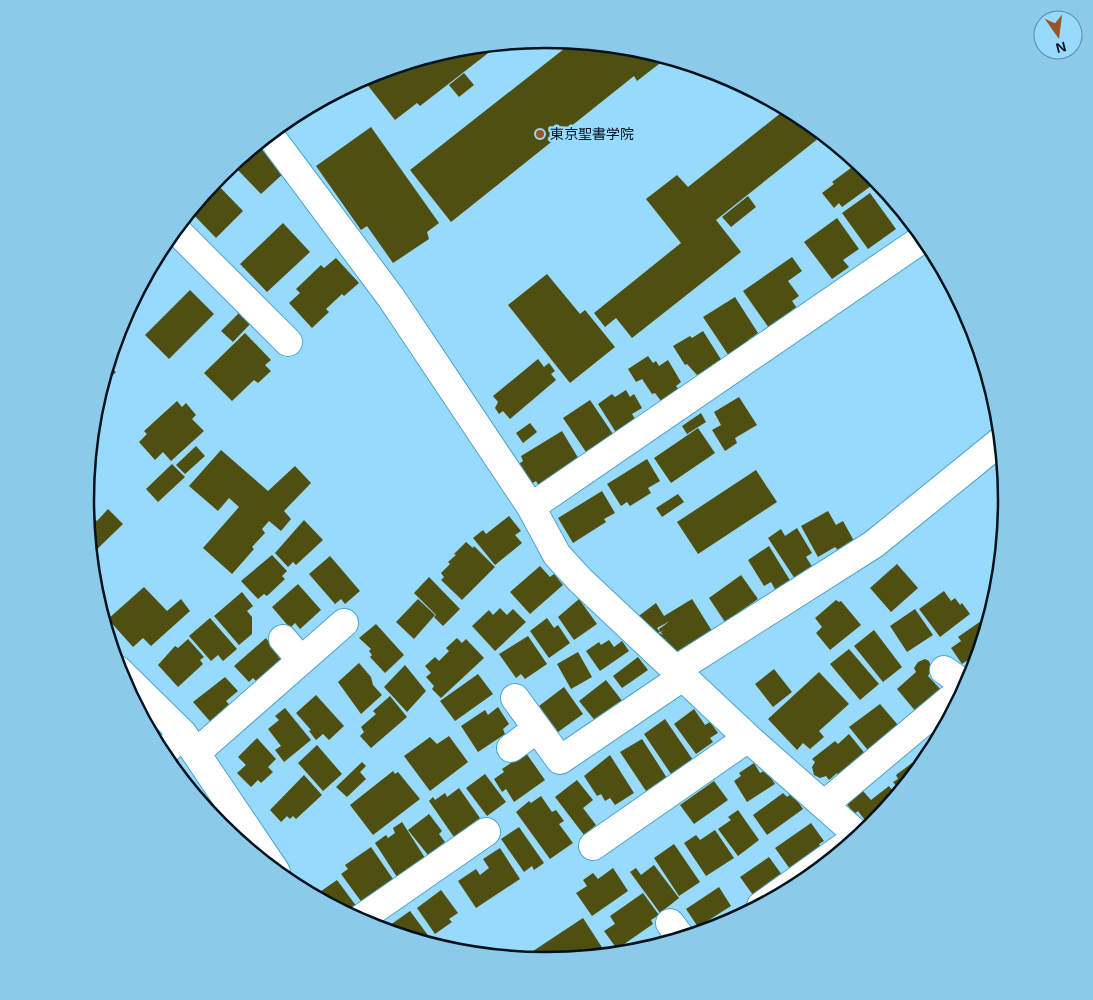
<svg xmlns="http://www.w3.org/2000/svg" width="1093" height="1000" font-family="Arial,'Noto Sans JP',sans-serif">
  <rect width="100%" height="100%" fill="#98dafc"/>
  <path fill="#4e4f10" d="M574,41L637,48L668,57L637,81L634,76L451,222L410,170Z
    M493,44L496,47L420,106L417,103L395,120L362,78L457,48Z
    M464,73L474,85L459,97L449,85Z
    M787,108L803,117L824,134L716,220L741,252L632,338L616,318L605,327L594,313L681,243L646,199L677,175L688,187Z
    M371,127L439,223L427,232L429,239L393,263L367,226L361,230L316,166Z
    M258,143L285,172L261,194L232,164Z
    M860,163L873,174L879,182L873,187L857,165Z
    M855,165L871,186L842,207L839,203L834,208L822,193L834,184L832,182Z
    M214,181L243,211L216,238L190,211Z
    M870,193L896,229L868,249L842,213Z
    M748,196L756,207L731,227L722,217Z
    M896,202L916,227L910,232L890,207Z
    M837,218L859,249L843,260L849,267L832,279L804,242Z
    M283,223L310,252L267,292L240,264Z
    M792,257L802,271L788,281L799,296L792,301L797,308L769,328L743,291Z
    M336,258L359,283L344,296L342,294L326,309L329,312L312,328L289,303L300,293L296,289L321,265L324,268Z
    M547,274L580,314L585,310L615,347L570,383L508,305Z
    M143,282L148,288L131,304Z
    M190,290L214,314L169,359L145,335Z
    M735,297L758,333L748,340L752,346L731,359L703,317Z
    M240,312L251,323L233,342L221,331Z
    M703,331L722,361L697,375L687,364L685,365L673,346L690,336L692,338Z
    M245,333L271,360L265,365L271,371L258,383L254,380L232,401L204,373Z
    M648,356L653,363L656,361L659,366L668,360L681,382L676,386L679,390L661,401L655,393L652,394L642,379L636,382L628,369Z
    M538,359L544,367L549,363L555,371L551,374L556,380L510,419L503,411L499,414L495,408L498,402L493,396Z
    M108,365L116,372L101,387Z
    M626,390L630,397L634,394L642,408L632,414L637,422L617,434L598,404L612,394L615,397Z
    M739,397L757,425L735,438L737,443L725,451L712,430L721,425L714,412Z
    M590,400L615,437L588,455L563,418Z
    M177,401L182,407L186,403L196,415L192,419L204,431L171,461L163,452L155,460L139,442L147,434L144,431Z
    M701,413L706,422L687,434L682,426Z
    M530,423L537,432L523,443L516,433Z
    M698,428L715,453L671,483L654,458Z
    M562,431L580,461L539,486L536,481L531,484L519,464L523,461L521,456Z
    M196,446L205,456L185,474L176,465Z
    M221,450L268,491L295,466L311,483L284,511L291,519L281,531L269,521L262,529L265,533L252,547L254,549L232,574L203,548L239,507L229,498L218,511L189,486Z
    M647,459L660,481L648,488L651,493L630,506L627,502L621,506L607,484Z
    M172,464L185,477L158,502L146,489Z
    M756,470L777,502L698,554L677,522Z
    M602,491L615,513L604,519L606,522L573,543L558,518Z
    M678,494L684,502L662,517L656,508Z
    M108,509L123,524L91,555L87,516L89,513L97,521Z
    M828,511L836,525L843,521L854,541L838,550L835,547L818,557L801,526Z
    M509,516L521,531L515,535L522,543L495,565L473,538L483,530L486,534Z
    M304,520L323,540L296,565L293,562L288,567L275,553Z
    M797,528L812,553L806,557L813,568L795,579L768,538L781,529L785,536Z
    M466,542L473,548L474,546L495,567L462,600L441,580L444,577L441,573L450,564L448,562L456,555L454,554Z
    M769,546L791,582L776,591L771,582L764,586L748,560Z
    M272,555L287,571L282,576L285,579L267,596L264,594L258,599L241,581Z
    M330,556L360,591L345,604L341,599L335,604L309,574Z
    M897,564L918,588L891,612L870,588Z
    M540,566L550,577L554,574L563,585L530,614L510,592Z
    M741,575L758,599L725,622L709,598Z
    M429,577L460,609L443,626L434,617L436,615L414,593Z
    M298,584L321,610L300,629L295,623L290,628L272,607Z
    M144,587L167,611L181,599L190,611L151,646L143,638L133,647L108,619Z
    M944,591L951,601L955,598L960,605L962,603L970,614L940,637L919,609Z
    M242,592L253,606L247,611L252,617V634L239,645L214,616Z
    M418,599L435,615L414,639L396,622Z
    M579,599L597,624L574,640L558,617Z
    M692,599L712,631L677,652L674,653L665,639L660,642L656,636L660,633L663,635L661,632L665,630L660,632L659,629L670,621L657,628L660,632L654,635L636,618L656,603L664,616Z
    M836,600L839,602L841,601L861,625L830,650L816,633L822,627L815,618Z
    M500,608L507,615L513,609L526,622L495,651L472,626L489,610L493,615Z
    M915,609L933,635L907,652L890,626Z
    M210,618L237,649L223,661L218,655L211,661L189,636Z
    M547,618L554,628L558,625L570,643L549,658L530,631Z
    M981,621L987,630L979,655L978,653L962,664L951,648L961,641L958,637Z
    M376,624L404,655L385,673L370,657L372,655L369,651L371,649L359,638Z
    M874,630L902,667L883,682L854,646Z
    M528,636L547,664L525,679L521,674L516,678L499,654Z
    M266,638L268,641L270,639L283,653L278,657L281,659L270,669L272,672L262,681L260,678L256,681L253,678L249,682L234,666Z
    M457,638L462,643L466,639L484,658L441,698L432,689L434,686L426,677L431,673L425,666L435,657L439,661L449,651L446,648Z
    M188,639L204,657L200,660L203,664L178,687L158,665L175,646L178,648Z
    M609,640L614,647L622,641L629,651L600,671L586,651L599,642L601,645Z
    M849,649L879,684L860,700L830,664Z
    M578,652L592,677L571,689L557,664Z
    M638,657L648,670L622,688L613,676Z
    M925,659L929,661L932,669L928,676L942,691L917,713L897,689L916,672L914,668L918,662Z
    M359,663L371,677L373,685L382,695L361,714L338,682Z
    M405,665L426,691L407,712L384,687Z
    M774,669L792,692L773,707L755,684Z
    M819,672L849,704L819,731L824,737L810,749L803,743L797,750L768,719Z
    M478,674L493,694L455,721L440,701Z
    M225,677L238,691L226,701L234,710L215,727L193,702Z
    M606,680L623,702L597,723L579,701Z
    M564,687L583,714L558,732L539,706Z
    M316,695L344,726L329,740L323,734L316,740L309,731L311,730L296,713Z
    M390,696L407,717L371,748L360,736L364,732L361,727L376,714L373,711Z
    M880,704L898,725L871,754L849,727Z
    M498,707L509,724L503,729L505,734L478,752L461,726L485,710L488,715Z
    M285,708L311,740L284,762L275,750L281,746L268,729L279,720L275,716Z
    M694,709L705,725L710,722L718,733L710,738L713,742L696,754L674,724Z
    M665,719L693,760L671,774L644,734Z
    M849,734L867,756L841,778L837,773L829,780L826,776L820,778L814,775L812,767L815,762L812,759L835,741L838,744Z
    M449,736L468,762L430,791L404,756L430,737L437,744Z
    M257,738L276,759L268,767L273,772L261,783L258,780L251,787L237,773L246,765L238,757Z
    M642,739L667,778L646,791L620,752Z
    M317,745L342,774L323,791L298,763Z
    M526,753L545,780L514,802L506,789L502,792L494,779L504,772L502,769Z
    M610,755L634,793L615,805L610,798L605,801L601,794L597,796L584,776Z
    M362,762L366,766L360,772L366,779L347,797L336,787Z
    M754,763L760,773L766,770L775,784L747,802L734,781L741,776L739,773Z
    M912,763L918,771L901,792L893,782L898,779L896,775Z
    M393,771L395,774L398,772L420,799L373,835L350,805Z
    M485,774L506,802L487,816L466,788Z
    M304,775L322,795L296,819L293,816L290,819L287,816L281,822L270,810Z
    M577,780L593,800L583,808L596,825L584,835L555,797Z
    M714,781L728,800L694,824L680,805Z
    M889,786L897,796L871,828L858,811L854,814L847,804L863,791L871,800Z
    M459,788L480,818L466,828L469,832L456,840L429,801L433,797L435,800L445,793L447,797Z
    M783,793L787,797L792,793L803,809L767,835L753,815Z
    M541,796L552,812L556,810L564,821L559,824L573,843L550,859L516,812L529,801L531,803Z
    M738,810L759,840L738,856L718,829L731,820L728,817Z
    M429,814L442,831L439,834L445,842L428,855L408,830Z
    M402,822L427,861L399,880L375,843L386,835L388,838L395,833L393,828Z
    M811,823L824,841L819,844L821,847L790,869L775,848Z
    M519,827L544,863L534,870L532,866L524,872L501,839Z
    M715,830L734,858L706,876L684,843L696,835L700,840Z
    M674,844L700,882L679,896L654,858Z
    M371,847L395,882L363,904L341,874L348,869L345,865Z
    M500,848L520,879L476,908L458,881L476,869L480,875L489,868L483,859Z
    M769,857L782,875L753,895L740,877Z
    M654,865L679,898L660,913L630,872L636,868L641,875Z
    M613,868L628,891L592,916L576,893L587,886L583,880L593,873L598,879Z
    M337,880L357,907L348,914L314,896Z
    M719,887L731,906L698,927L686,909Z
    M441,890L458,913L449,919L452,922L435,934L417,908Z
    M643,893L659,915L651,920L653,924L617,949L604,931L615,924L610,916Z
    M410,911L430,938L424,943L383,930Z
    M583,918L607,955L546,961L521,959Z"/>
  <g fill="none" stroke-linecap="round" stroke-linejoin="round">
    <g stroke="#4ea5cd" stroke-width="30">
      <path id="minor" d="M269,134L392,299L531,507L557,555L580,580L748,738L860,837
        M175,229L288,342
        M531,507L925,237
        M283,639L301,660
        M677,669L874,544L1002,440
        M118,670L183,734L276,872
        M944,670L967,686
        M515,698L560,760L684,676
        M511,748L537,729
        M197,752L344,623
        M162,754L183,734
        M825,804L966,686
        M593,846L748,738
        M761,906L859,836
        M359,920L486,832
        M670,923L682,939"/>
    </g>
    <use href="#minor" stroke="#fff" stroke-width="28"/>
  </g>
  <circle fill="#995428" stroke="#98dafc" stroke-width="2" cx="540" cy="134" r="5"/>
  <g text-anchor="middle" stroke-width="5" stroke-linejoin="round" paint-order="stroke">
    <g font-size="14" fill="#00121d" stroke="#98dafc" text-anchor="start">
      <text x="550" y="139">東京聖書学院</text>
    </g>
  </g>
  <path d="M0 0H1093V1000H0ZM94 500a452 452 0 1 1 904 0a452 452 0 1 1-904 0Z" fill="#8ccaea" fill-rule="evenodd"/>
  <path fill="none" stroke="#00121d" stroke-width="2.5" d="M94 500a452 452 0 1 1 904 0a452 452 0 1 1-904 0Z"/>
  <g transform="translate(1058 35) rotate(166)"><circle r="24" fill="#98dafc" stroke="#5b8aa3"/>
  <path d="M0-4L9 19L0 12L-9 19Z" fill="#995428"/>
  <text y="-8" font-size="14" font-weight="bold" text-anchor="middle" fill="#00121d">N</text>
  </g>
</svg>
